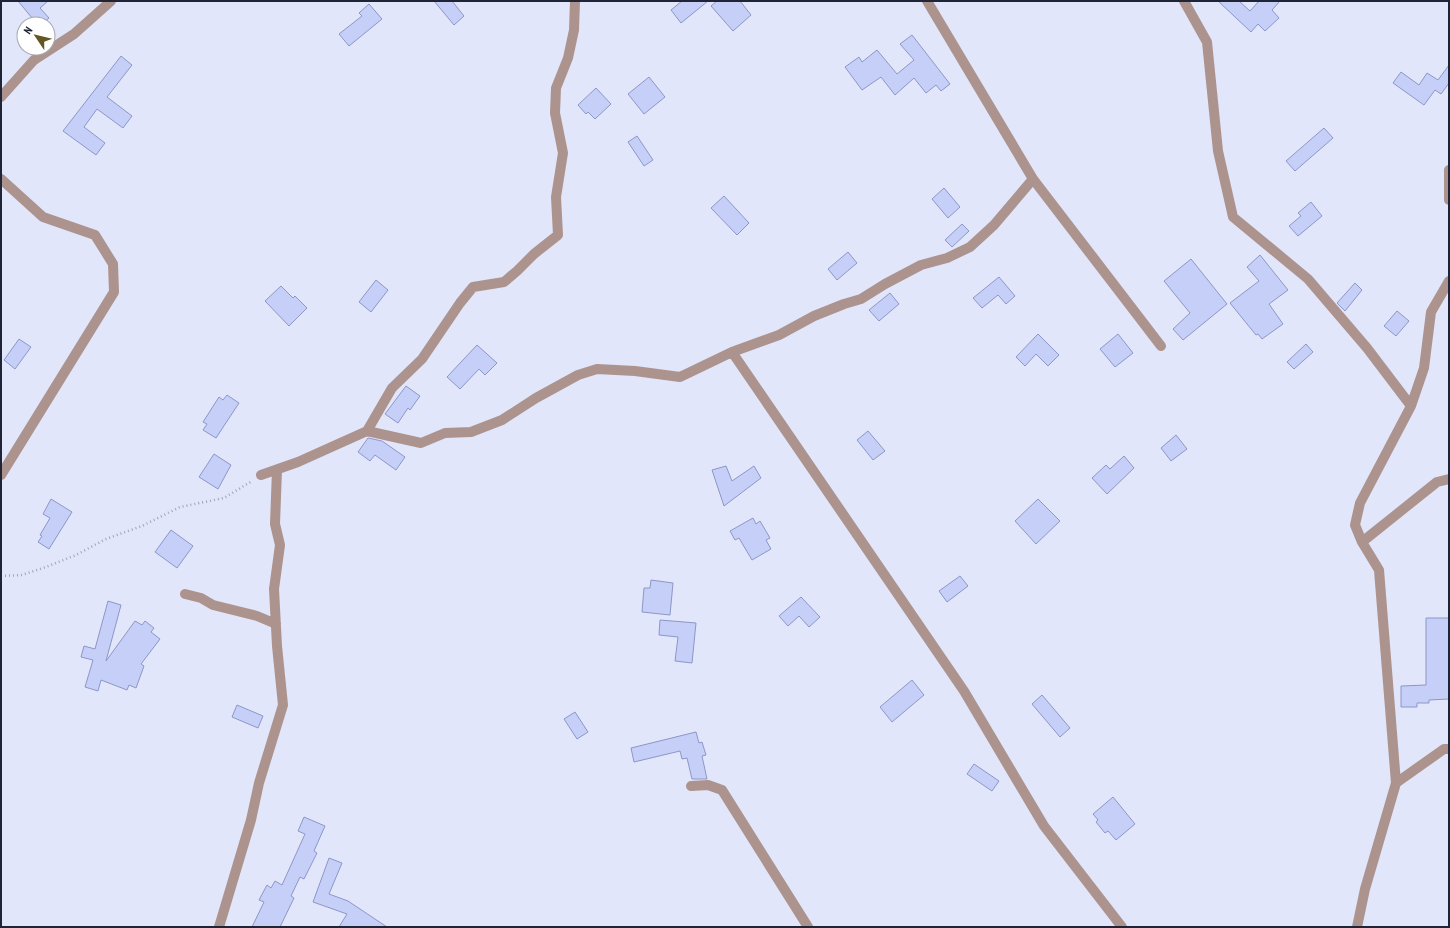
<svg xmlns="http://www.w3.org/2000/svg" width="1450" height="928" font-family="'PT Sans Narrow',sans-serif">
  <rect width="100%" height="100%" fill="#e1e6fb"/>
  <path fill="#c5cff7" stroke="#8d97c7" d="M18,1H48L40,8L49,18L42,24H37Z
    M434,1H452L464,16L454,25Z
    M682,1H708L681,23L671,10Z
    M717,1H740L751,15L733,31L711,6Z
    M1218,1H1239L1250,11L1259,1H1280L1272,10L1279,18L1265,31L1258,24L1251,32Z
    M369,4L382,19L349,46L339,34L362,16L359,13Z
    M912,35L950,84L941,91L936,85L926,93L914,78L895,95L881,77L862,90L845,67L859,57L862,62L877,50L897,74L914,60L900,44Z
    M121,56L132,65L107,97L132,116L123,128L97,109L84,127L105,143L96,155L63,131Z
    M1449,65V83L1441,94L1435,90L1424,105L1393,83L1401,72L1419,85L1427,73L1438,80Z
    M649,77L665,97L644,114L628,94Z
    M596,88L611,104L595,119L588,112L586,114L578,105Z
    M1324,128L1333,138L1295,171L1286,161Z
    M637,136L653,160L644,166L628,142Z
    M944,188L960,207L948,218L932,199Z
    M724,196L749,223L737,235L711,208Z
    M1311,202L1322,216L1298,236L1289,226L1301,216L1298,213Z
    M962,224L969,231L952,247L945,240Z
    M848,252L857,263L837,280L828,269Z
    M1260,255L1288,290L1269,304L1283,324L1262,339L1258,334L1256,335L1230,303L1259,281L1247,267Z
    M1191,259L1227,304L1183,340L1173,329L1190,313L1164,281Z
    M999,277L1015,296L1006,304L998,295L982,308L973,298Z
    M376,280L388,290L371,312L359,302Z
    M1355,283L1362,290L1345,311L1337,303Z
    M281,286L293,298L295,296L307,308L289,326L265,301Z
    M890,293L899,304L879,321L869,310Z
    M1397,311L1409,321L1396,336L1384,326Z
    M1038,334L1059,355L1048,366L1036,354L1025,366L1016,357Z
    M1118,334L1133,353L1115,367L1100,349Z
    M19,339L31,347L15,369L4,360Z
    M1306,344L1313,352L1294,369L1287,362Z
    M477,345L497,363L485,375L479,369L460,389L447,377Z
    M406,386L420,396L410,410L408,408L398,423L385,414Z
    M227,395L239,403L216,438L203,430L207,424L203,422L219,397L223,400Z
    M868,431L885,451L873,460L857,440Z
    M1176,435L1187,449L1171,461L1161,448Z
    M368,438L382,441L405,457L396,470L375,455L370,461L358,452Z
    M214,454L231,465L218,489L199,477Z
    M1124,456L1134,468L1107,494L1092,478L1106,465L1110,469Z
    M726,466L732,481L754,466L761,478L724,506L712,470Z
    M51,499L72,512L49,549L38,542L42,536L40,535L50,518L43,514Z
    M1038,499L1060,521L1036,544L1015,521Z
    M753,518L756,524L760,521L770,538L766,540L771,549L752,560L739,538L735,540L730,531Z
    M171,530L193,546L177,568L155,552Z
    M960,576L968,586L947,602L939,591Z
    M651,580L673,583L670,615L642,612L644,588H650Z
    M801,597L820,617L809,627L799,616L788,626L779,616Z
    M108,601L121,605L106,661L135,621L142,625L145,621L154,628L151,632L160,639L141,664L144,666L136,688L129,685L127,690L101,680L98,691L85,687L93,660L81,657L84,646L95,649Z
    M1426,618H1449V699L1429,700V703H1417V707H1401V686L1426,685Z
    M660,620L696,623L692,663L675,661L678,637L659,635Z
    M912,680L924,695L892,722L880,707Z
    M1042,695L1070,728L1060,737L1032,704Z
    M237,705L263,716L258,728L232,717Z
    M575,712L588,732L577,739L564,719Z
    M696,732L699,743L702,742L706,755L702,756L707,779H692L687,758L682,759L680,751L634,762L631,748Z
    M974,764L999,781L992,791L967,774Z
    M1113,797L1135,824L1116,840L1108,831L1105,833L1096,822L1098,820L1093,814Z
    M304,817L325,826L314,851L317,853L304,879L300,877L291,896L294,898L280,927H252L264,902L259,900L267,885L271,888L275,881L282,885L305,834L298,831Z
    M329,858L342,863L329,894L348,901L387,927H339L347,914L313,902Z"/>
  <g fill="none" stroke-linecap="round" stroke-linejoin="round">
    <path stroke="#a0a5b9" stroke-width="2.5" stroke-dasharray="1 3" stroke-linecap="butt" d="M1,576L22,575L46,567L76,555L106,539L142,526L180,507L224,498L252,481"/>
    <path stroke="#ad938d" stroke-width="10" d="M927,1L1033,179L1161,346
      M1184,1L1207,42L1218,151L1233,217L1308,279L1367,348L1411,406
      M1,97L34,60L74,34L111,1
      M1449,170V200
      M1,179L43,217L95,235L113,264L114,292L1,475
      M732,352L964,691L1044,826L1122,927
      M367,431L392,388L422,359L460,303L473,287L504,282L517,271L534,254L558,235L556,197L563,153L555,113L556,88L568,58L574,30L575,1
      M261,475L298,462L367,431L421,443L445,433L471,432L502,420L536,398L578,375L597,369L635,371L680,377L732,352L779,335L814,316L844,304L861,299L885,284L921,265L947,258L970,247L994,225L1033,179
      M1362,542L1437,482L1449,479
      M185,594L201,598L213,605L257,616L276,624
      M1396,783L1379,570L1362,542L1355,525L1360,503L1411,406L1424,368L1431,312L1449,281
      M691,786L708,785L722,790L808,927
      M219,927L251,820L259,783L283,705L277,646L274,589L280,545L275,524L277,470
      M1357,927L1365,889L1396,783L1444,749H1449"/>
  </g>
  <rect width="1450" height="928" fill="none" stroke="#202437" stroke-width="4"/>
  <g transform="translate(36 36) rotate(305)"><circle r="19" fill="#ffffff" stroke="#a6a7af"/>
  <path d="M0-3L7 15L0 10L-7 15Z" fill="#645623"/>
  <text y="-6" font-size="11" font-weight="bold" text-anchor="middle" fill="#202437">N</text>
  </g>
</svg>
